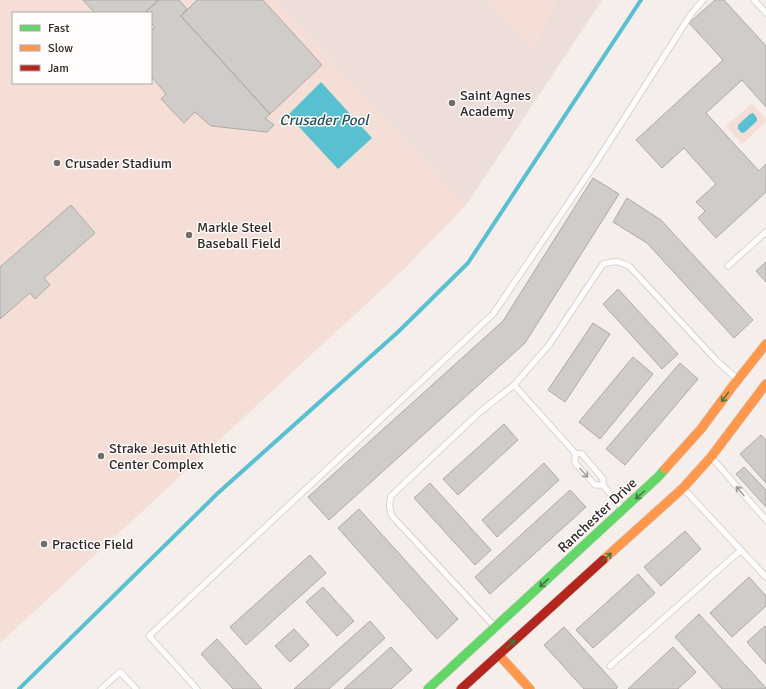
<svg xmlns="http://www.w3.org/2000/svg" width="766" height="689" font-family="Signika,sans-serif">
  <rect width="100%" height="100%" fill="#f5eeeb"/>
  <path fill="#eddeda" d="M275,0H602L466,205Z"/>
  <path fill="#f4ded5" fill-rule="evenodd" d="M0,0H275L466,205L404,269L0,643ZM13,13H151V83H13Z
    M487,0H557L534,51Z
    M752,103L766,119V122L742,144L726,126Z"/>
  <path fill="#58c0d1" d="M321,82L372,138L338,169L288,115Z
    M753,113L757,118V121L745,132L742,133L738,129V125L750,114Z"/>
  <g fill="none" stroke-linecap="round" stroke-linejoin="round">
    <path stroke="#58c0d1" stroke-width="4" d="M19,689L218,493L398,332L468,263L641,0"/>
  </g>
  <path fill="#d0ccc9" stroke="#aea9a7" d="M83,0H159L144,13H95Z
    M159,0H179L187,9L181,16L270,114L265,118L274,125L267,132L211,126L195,112L184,123L161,99L166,94L151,76V31L155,27L151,23V13H144Z
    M197,0H263L322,65L270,114L181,16Z
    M715,0H724L766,46V107L742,80L706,113L759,171L766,164V192L716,238L698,218L705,211L696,202L716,184L684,148L662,168L636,140L723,60L689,23Z
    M593,178L619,194L525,343L329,520L308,497L503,321Z
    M627,198L661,220L753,320L734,338L647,243L613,222Z
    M71,205L95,233L44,278L50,285L35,299L30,293L0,319V267Z
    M766,262V282L756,271Z
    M618,289L678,354L662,369L603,304Z
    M593,323L610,334L565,402L548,390Z
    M633,357L653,374L600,439L579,422Z
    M680,363L698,379L625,465L606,449Z
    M504,424L518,440L458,495L443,479Z
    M761,435L766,440V483L740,454Z
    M544,463L559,480L497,537L482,520Z
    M744,467L766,490V507L736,474Z
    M430,483L491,550L475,565L414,498Z
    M570,490L586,507L490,594L475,577Z
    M359,509L458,619L437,639L338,528Z
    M685,531L701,549L661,586L644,567Z
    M310,555L326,573L246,645L230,627Z
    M638,574L655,593L593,648L576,630Z
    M749,577L766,596V606L732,637L710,613Z
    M323,587L354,621L337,636L306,602Z
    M699,614L766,688V689H722L675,637Z
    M370,621L385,638L329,689H294Z
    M765,626L766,628V664L747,642Z
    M564,627L618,687L616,689H584L544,645Z
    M294,629L309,645L290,662L275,646Z
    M217,639L262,689H233L201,654Z
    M391,647L412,670L391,689H344Z
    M673,647L696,672L678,689H628Z"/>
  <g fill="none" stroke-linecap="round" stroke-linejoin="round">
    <g stroke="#d0cbc9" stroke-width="7">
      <path id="lane" d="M754,0L766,13
        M728,266L766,232
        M514,385L549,345L603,264C616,260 619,261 630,267L717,361L738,380
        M575,453V463L595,485H603
        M712,458L766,520
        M683,488L766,577
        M495,627L392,516C389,509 389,503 391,496L481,411L514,385L575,453L582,454L603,479V485L622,508
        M610,666L741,550
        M101,689L120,672L136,689
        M197,689L149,636L493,314L597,161L691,14L703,0"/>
    </g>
    <g stroke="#d0cbc9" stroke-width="10">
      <path id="fast" d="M428,689L658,477L665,469"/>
    </g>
    <g stroke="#d0cbc9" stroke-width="10">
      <path id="slow" d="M665,469L701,429L732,387L766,344
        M603,560L683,488L711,457L766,384
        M499,655L530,689"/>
    </g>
    <g stroke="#d0cbc9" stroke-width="10">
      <path id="jam" d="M461,689L603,560"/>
    </g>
    <use href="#lane" stroke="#fefcfc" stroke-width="5.5"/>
    <use href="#fast" stroke="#63d668" stroke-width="9"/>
    <use href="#slow" stroke="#ff974d" stroke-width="9"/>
    <use href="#jam" stroke="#b3261e" stroke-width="9"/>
  </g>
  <defs><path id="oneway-shaft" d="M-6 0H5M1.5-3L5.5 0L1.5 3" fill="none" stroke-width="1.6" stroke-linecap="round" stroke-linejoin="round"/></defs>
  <g stroke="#457744">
    <use href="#oneway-shaft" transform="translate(725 397) rotate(126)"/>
    <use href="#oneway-shaft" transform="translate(640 495) rotate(138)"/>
    <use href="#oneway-shaft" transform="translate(607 557) rotate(-42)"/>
    <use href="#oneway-shaft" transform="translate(544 583) rotate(137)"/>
    <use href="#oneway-shaft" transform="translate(511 644) rotate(-42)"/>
  </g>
  <g stroke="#a09d9c">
    <use href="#oneway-shaft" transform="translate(584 473) rotate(48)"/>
    <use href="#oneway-shaft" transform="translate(740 491) rotate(-131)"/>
  </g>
  <g fill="#736e6c" stroke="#fffcfb" stroke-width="1.5">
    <circle cx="452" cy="103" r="4"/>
    <circle cx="57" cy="163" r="4"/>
    <circle cx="189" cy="235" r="4"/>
    <circle cx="101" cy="456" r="4"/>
    <circle cx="44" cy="544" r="4"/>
  </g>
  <g text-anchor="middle" stroke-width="3" stroke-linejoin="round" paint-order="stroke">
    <g font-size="14" fill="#2d2927" stroke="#fffcfb" text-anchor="start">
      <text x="460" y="100">Saint Agnes<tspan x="460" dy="16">Academy</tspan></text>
      <text x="65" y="168">Crusader Stadium</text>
      <text x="197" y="232">Markle Steel<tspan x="197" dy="16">Baseball Field</tspan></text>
      <text x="109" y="453">Strake Jesuit Athletic<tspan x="109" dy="16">Center Complex</tspan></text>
      <text x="52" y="549">Practice Field</text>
    </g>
    <g font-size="14" fill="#2d2927" stroke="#fffcfb">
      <text transform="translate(597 515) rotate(-43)" y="5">Ranchester Drive</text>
    </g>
    <g font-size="15" font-style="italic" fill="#1e5560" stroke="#fffcfb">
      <text x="324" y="125">Crusader Pool</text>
    </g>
  </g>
  <rect x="12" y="12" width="140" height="72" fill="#fffcfb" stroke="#aba8a6"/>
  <rect x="20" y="25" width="20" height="6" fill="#63d668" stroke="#aba8a6"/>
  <text x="48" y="32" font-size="12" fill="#2d2927">Fast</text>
  <rect x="20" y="45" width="20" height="6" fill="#ff974d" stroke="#aba8a6"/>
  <text x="48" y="52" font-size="12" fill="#2d2927">Slow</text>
  <rect x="20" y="65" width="20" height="6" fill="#b3261e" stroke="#aba8a6"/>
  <text x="48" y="72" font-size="12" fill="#2d2927">Jam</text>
</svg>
